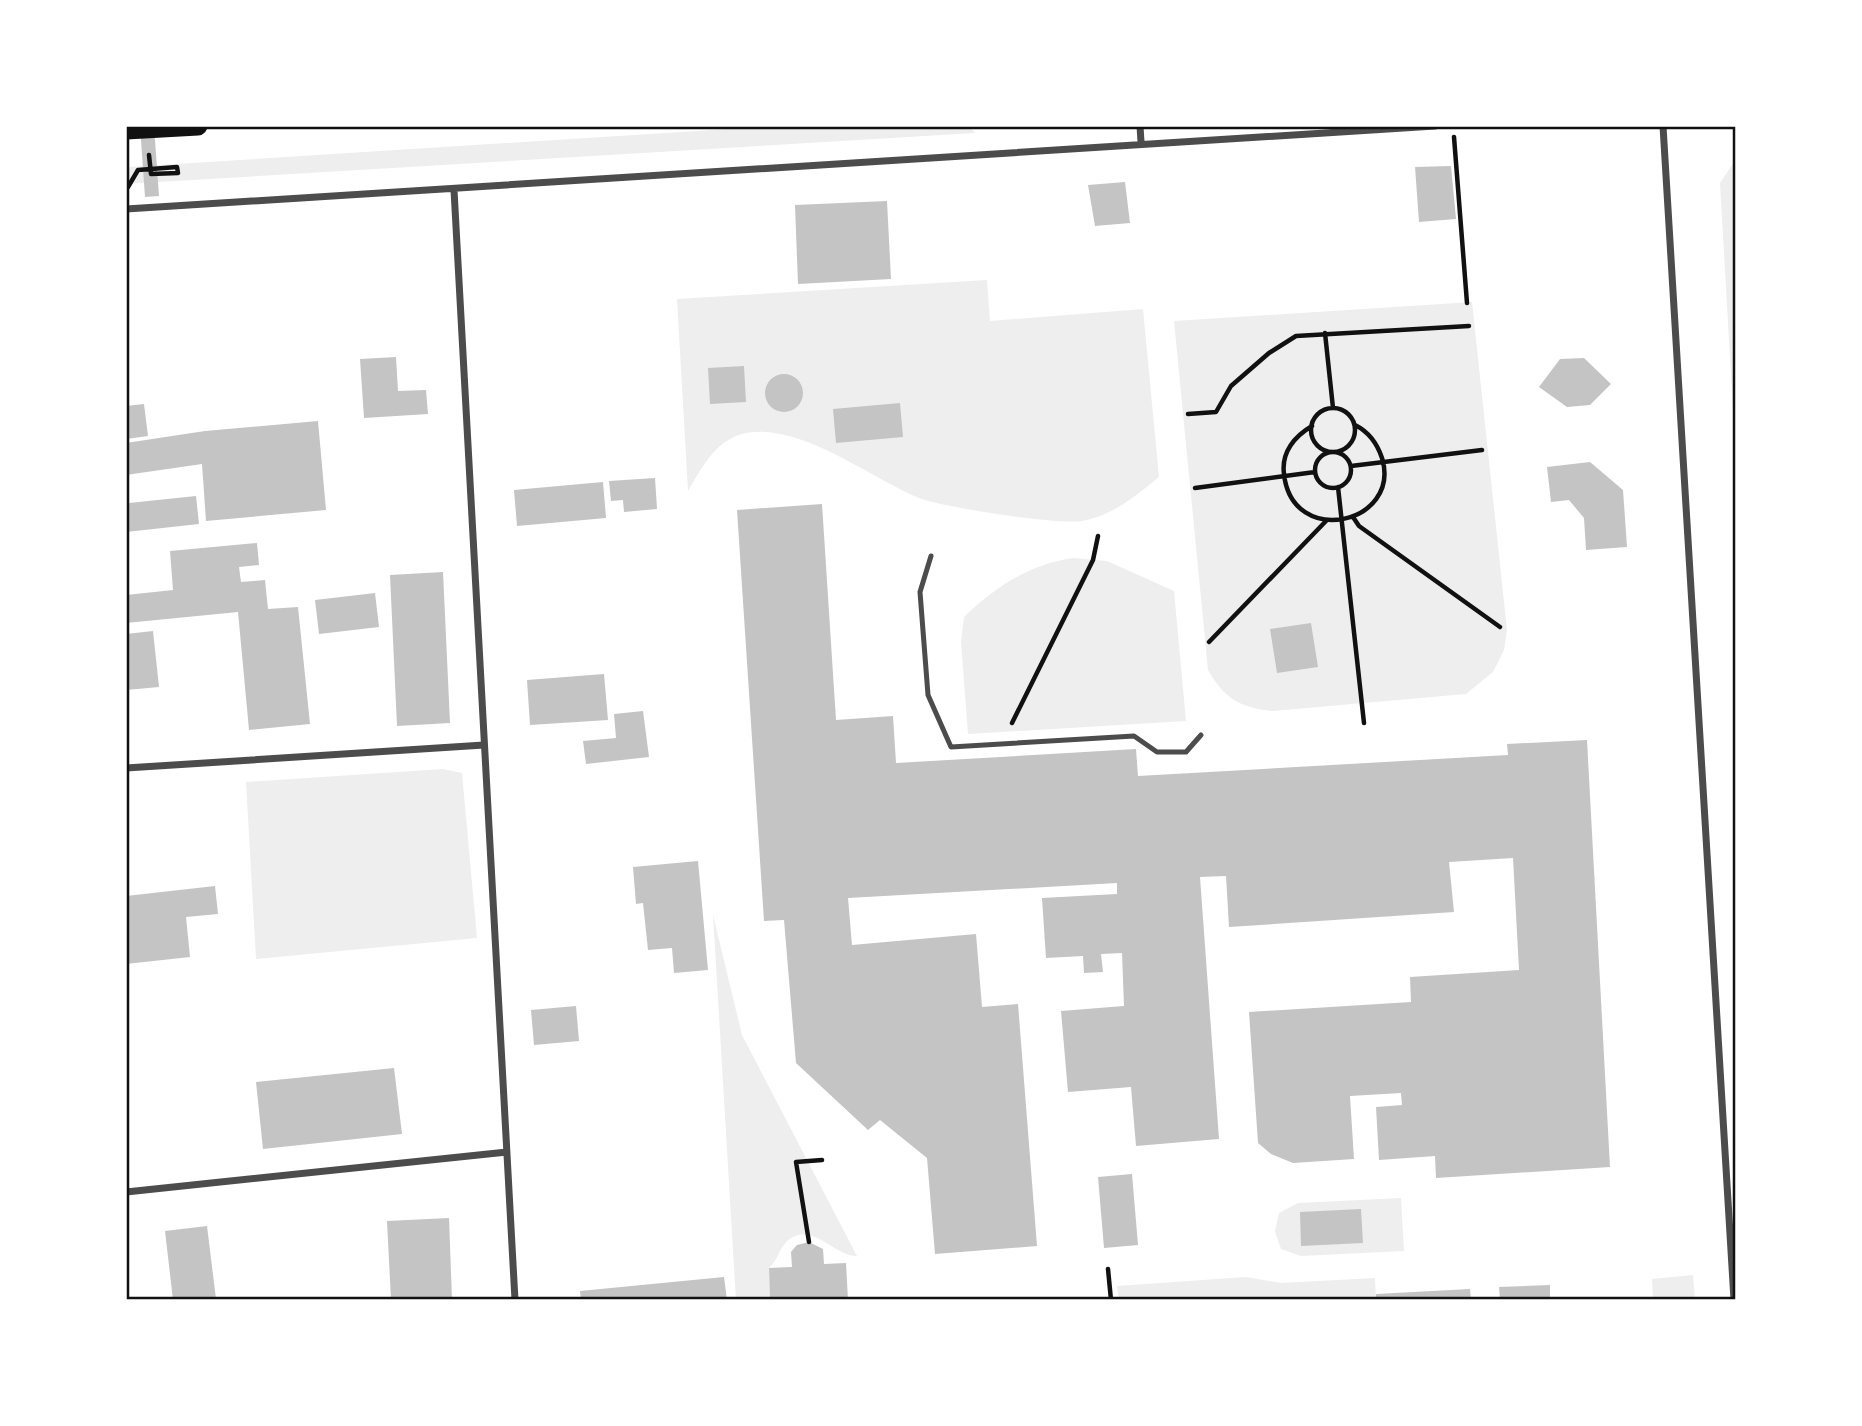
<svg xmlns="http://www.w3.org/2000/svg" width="1862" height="1426" font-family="'Crimson Pro',serif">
  <rect width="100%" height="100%" fill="#fff"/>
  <path fill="#eee" d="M774,126H969L975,133L126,184L128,167Z
    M1736,159V463L1720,183Z
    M987,280L990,321L1143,309L1159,477C1137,495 1112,516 1082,521C1057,525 942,507 919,498C868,477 797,420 742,434C715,441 701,469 688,491L677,299Z
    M1472,302L1507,630L1504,650L1493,672L1466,694L1273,711C1240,708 1224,698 1208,670L1174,321Z
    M1073,558L1107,561L1174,591L1186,721L968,734L961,642L964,617C995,587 1030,564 1073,558Z
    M443,769L462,773L477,938L256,959L246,782Z
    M713,915L742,1035L857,1256C833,1256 812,1220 787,1241C779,1249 778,1260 769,1268L770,1300H736Z
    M1401,1198L1404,1251L1301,1256L1281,1249L1275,1231L1279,1213L1298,1203Z
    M1693,1275L1695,1300H1653L1652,1279Z
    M1246,1277L1281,1283L1375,1278L1376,1300H1119L1117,1286Z"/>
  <path fill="#c4c4c4" d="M140,126H154L159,196L145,197Z
    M1451,166L1456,219L1419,222L1415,167Z
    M1125,182L1130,223L1095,226L1088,185Z
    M887,201L891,279L798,284L795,205Z
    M396,357L398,391L426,390L428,414L364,418L360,359Z
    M1584,358L1611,384L1590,405L1567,407L1539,387L1560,359Z
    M744,366L746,402L710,404L708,368Z
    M765 393a19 19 0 1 1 38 0a19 19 0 1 1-38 0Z
    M900,403L903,437L836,443L833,409Z
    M144,404L148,436L126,439V406Z
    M318,421L326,510L206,521L202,464L126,475V443L205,431Z
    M1590,462L1623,490L1627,547L1586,550L1584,518L1569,500L1551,502L1547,467Z
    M655,478L657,509L624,512L623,500L611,501L609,481Z
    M603,482L606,518L517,526L514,490Z
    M128,495L129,503L196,496L199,524L126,532Z
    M822,504L836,720L893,716L896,763L1136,749L1138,776L1508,755L1507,744L1587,740L1610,1167L1436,1178L1435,1156L1379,1160L1376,1107L1402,1105L1401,1093L1350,1096L1354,1159L1293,1163L1271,1154L1258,1143L1249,1012L1411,1002L1410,977L1519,970L1513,858L1449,862L1454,912L1229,927L1226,876L1200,877L1219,1139L1136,1146L1131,1087L1068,1092L1061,1011L1124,1006L1122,953L1101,954L1103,972L1084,973L1083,956L1046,958L1042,898L1117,894V883L848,898L852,945L976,934L982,1007L1018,1004L1037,1246L935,1254L927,1158L880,1120L868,1130L796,1063L784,920L764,921L737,510Z
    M257,543L259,565L239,567L241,582L265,580L268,609L298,607L310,724L249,730L238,612L126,623V595L173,590L170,551Z
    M443,572L450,723L397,726L390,575Z
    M375,593L379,627L319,634L315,600Z
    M1311,623L1318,667L1277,673L1270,629Z
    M153,631L159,687L126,690V634Z
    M604,674L608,720L530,725L527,680Z
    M643,711L649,757L586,764L583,741L616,738L614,714Z
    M698,861L708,970L674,973L672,948L648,950L643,903L636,904L633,867Z
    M215,886L218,914L186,917L190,957L126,964V896Z
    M576,1006L579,1041L534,1045L531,1010Z
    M394,1068L402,1134L263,1149L256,1082Z
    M1132,1174L1138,1245L1104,1248L1098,1177Z
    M1361,1209L1363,1243L1301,1246L1300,1212Z
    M449,1218L452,1300H391L387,1221Z
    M207,1226L216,1299L173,1300L165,1231Z
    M809,1242L823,1249L824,1264L846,1263L848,1300H770L769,1268L792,1267L791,1252L797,1245Z
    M724,1277L727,1300H581L580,1291Z
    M1550,1285V1300H1500L1499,1287Z
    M1470,1289L1471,1300H1376V1294Z"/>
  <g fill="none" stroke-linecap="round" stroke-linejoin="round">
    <path stroke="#111" stroke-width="4.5" d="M1454,137L1467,303
      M128,187L138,170L177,167L178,173L151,174L149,155
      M1325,333L1333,408
      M1311 430a22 22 0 1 1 44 0a22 22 0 1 1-44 0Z
      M1188,414L1216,412L1231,386L1269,353L1296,336L1469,326
      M1312,426C1295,436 1281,452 1284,474C1292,549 1402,524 1382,458C1377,443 1369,432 1355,425
      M1315 470a18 18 0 1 1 36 0a18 18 0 1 1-36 0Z
      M1351,466L1482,450
      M1338,487L1364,723
      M1195,488L1315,472
      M1353,517L1359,526L1500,627
      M1209,642L1326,521
      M1012,723L1093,560L1098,536
      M809,1242L796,1162L822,1160
      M1108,1269L1111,1300"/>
    <path stroke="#4c4c4c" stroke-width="5" d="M931,556L920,592L928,695L951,747L1134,736L1157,752H1186L1201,735"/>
    <path stroke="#4c4c4c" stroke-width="7" d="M1140,126L1141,142
      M1663,126L1734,1300
      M454,190L515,1300
      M126,209L1435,126
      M126,768L484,745
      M126,1192L507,1152"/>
    <path stroke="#111" stroke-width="19" d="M126,130L198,126"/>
  </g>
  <rect width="1862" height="1426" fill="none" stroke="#ffffff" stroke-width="256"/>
  <rect x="128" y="128" width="1606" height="1170" fill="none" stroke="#111" stroke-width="2.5"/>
</svg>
